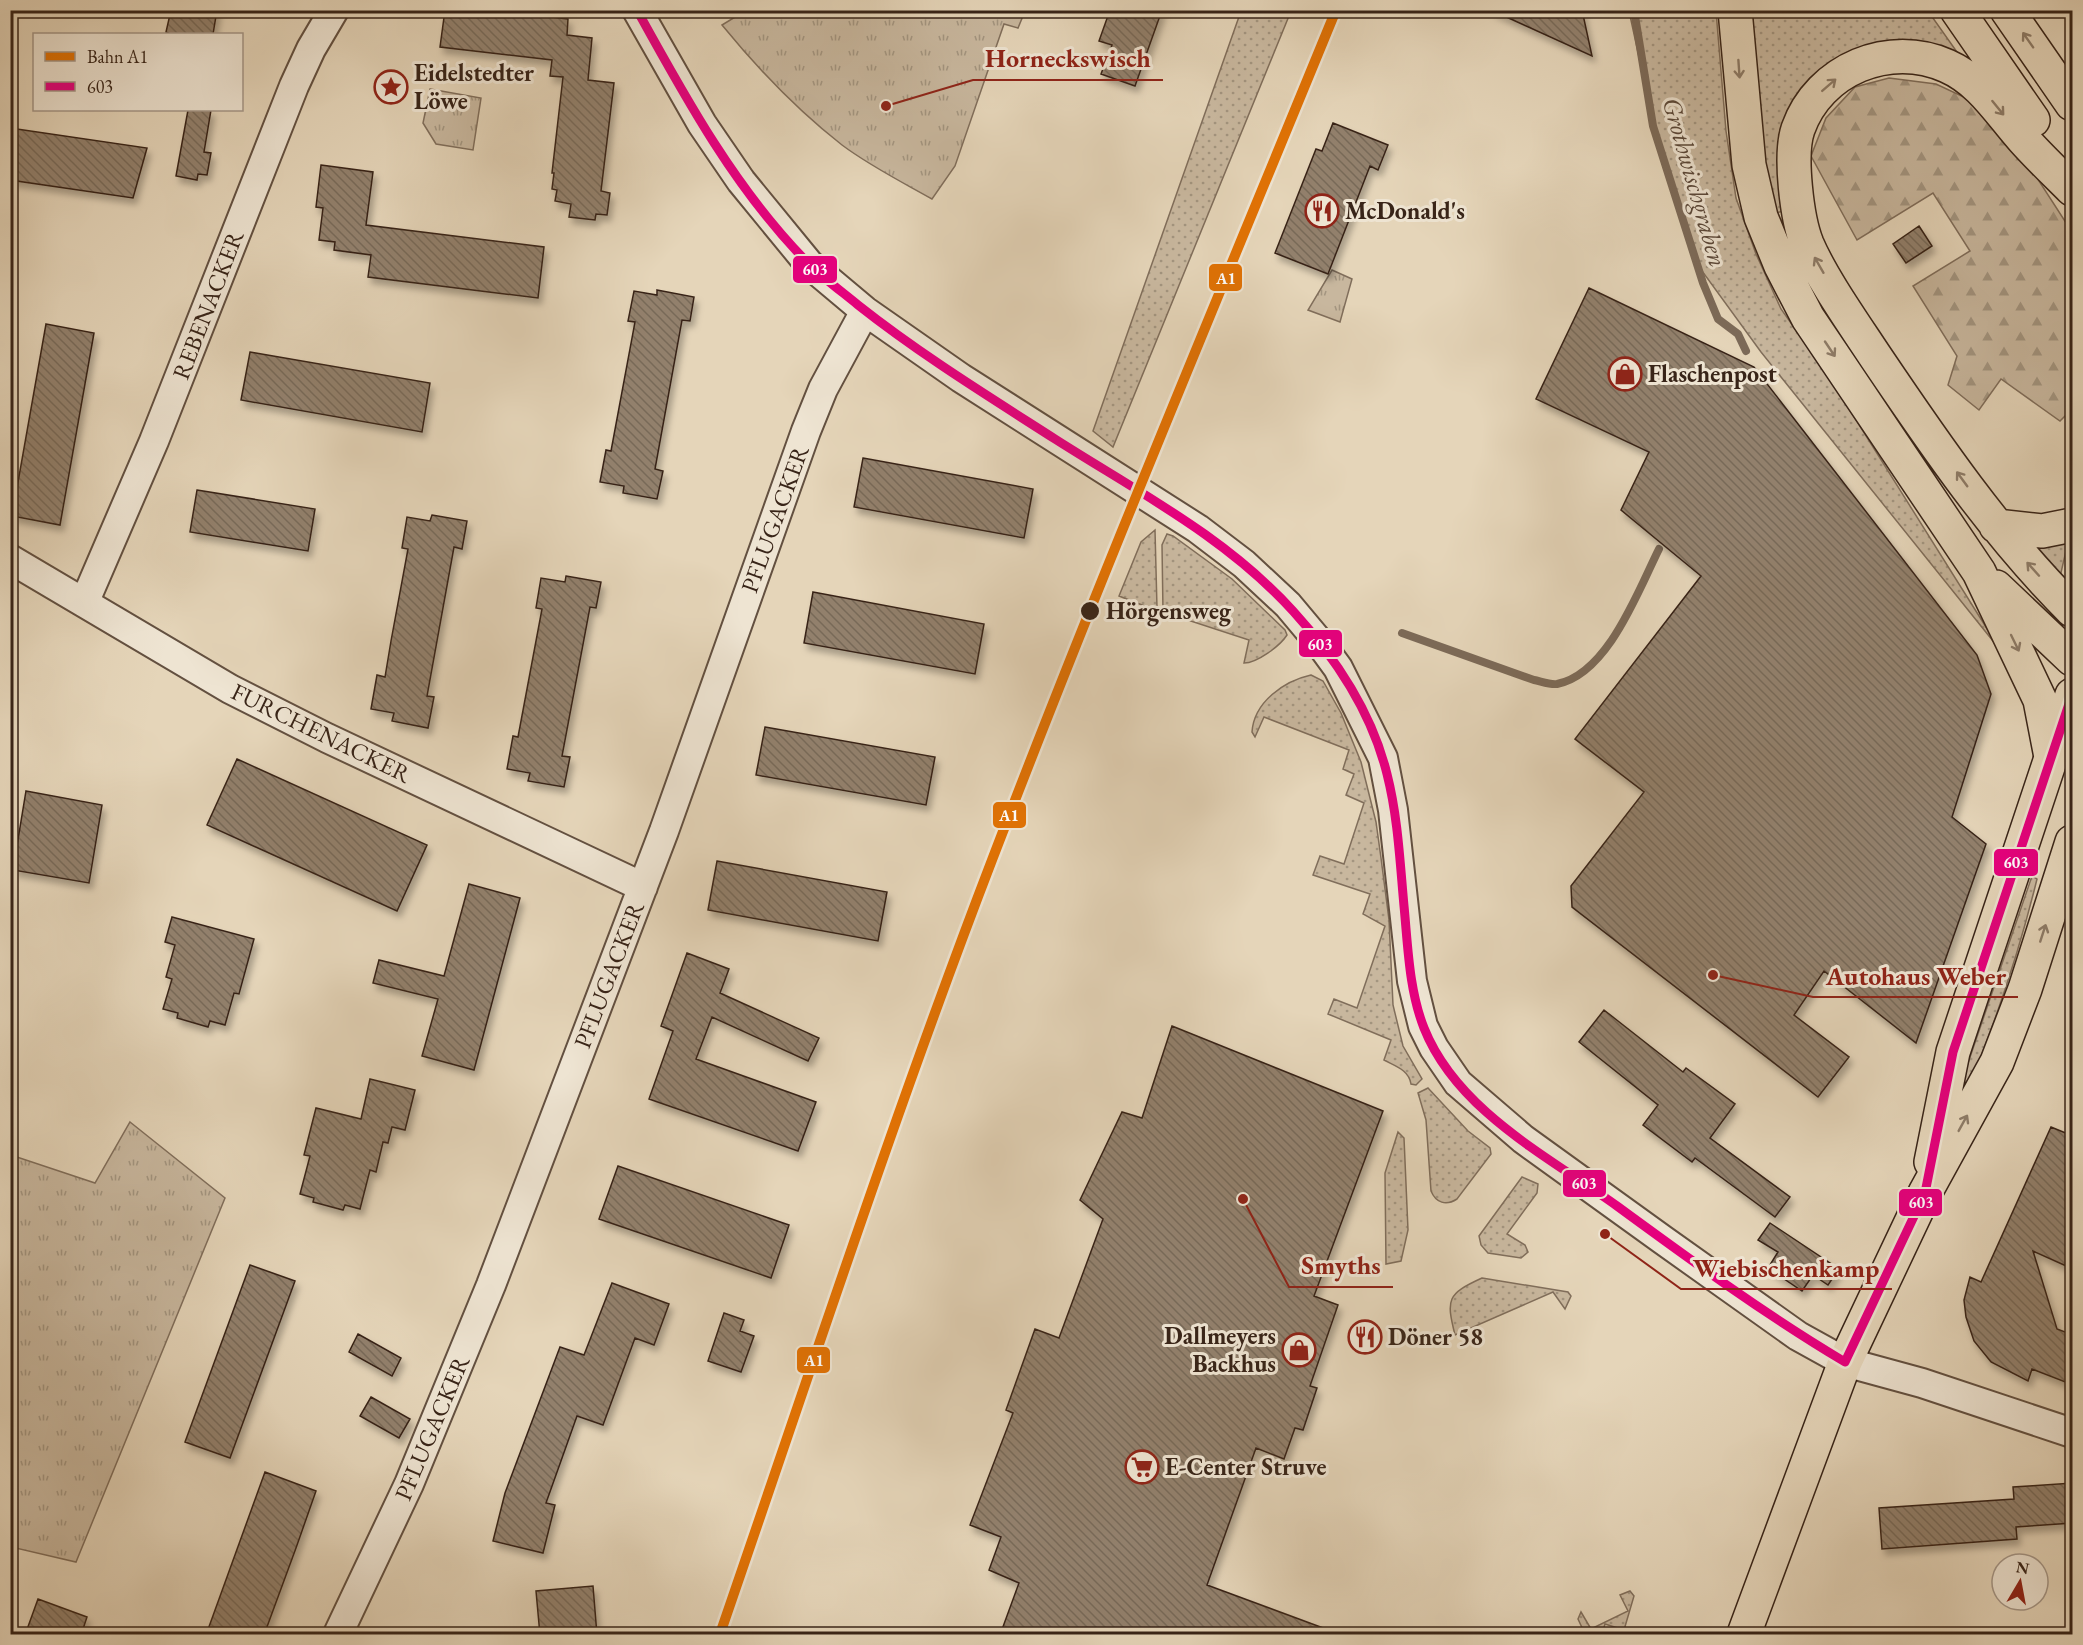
<svg xmlns="http://www.w3.org/2000/svg" width="2083" height="1645" font-family="'EB Garamond',serif">
  <defs>
    <pattern id="grass-dots" width="8" height="8" patternUnits="userSpaceOnUse" patternTransform="scale(1.5)"><rect width="8" height="8" fill="#c8b79e"/><path d="M2 2h.1M6 6h.1" fill="none" stroke="#a39580" stroke-width="1.8" stroke-linecap="round"/></pattern>
    <pattern id="forest-firs" width="22" height="20" patternUnits="userSpaceOnUse" patternTransform="scale(1.5)"><rect width="22" height="20" fill="#c8b79e"/><path d="M5 1l3.5 6h-7zM16 11l3.5 6h-7z" fill="#a39580"/></pattern>
    <pattern id="park-tufts" width="24" height="20" patternUnits="userSpaceOnUse" patternTransform="scale(1.5)"><rect width="24" height="20" fill="#c8b79e"/><path d="M3 7l-1-3M5 7V3M7 7l1-3M15 17l-1-3M17 17v-4M19 17l1-3" fill="none" stroke="#a39580"/></pattern>
    <pattern id="building-back-hatch" width="6" height="6" patternUnits="userSpaceOnUse" patternTransform="scale(1.5)"><rect width="6" height="6" fill="#92806c"/><path d="M-1 5l2 2M0 0l6 6M5-1l2 2" fill="none" stroke="#786958"/></pattern>
    <filter id="shadow"><feDropShadow dx="3.5" dy="6" stdDeviation="3" flood-color="#0004"/></filter>
  </defs>
  <rect width="100%" height="100%" fill="#e5d5b9"/>
  <filter id="stains"><feTurbulence type="fractalNoise" baseFrequency=".00333" numOctaves="4"/><feColorMatrix values="0 0 0 0 .2 0 0 0 0 .09 0 0 0 0 .02 0 0 0 .5 -.17"/></filter>
  <radialGradient id="worn" r=".72"><stop offset=".6" stop-color="#630" stop-opacity="0"/><stop offset="1" stop-color="#630" stop-opacity=".3"/></radialGradient>
  <path fill="url(#grass-dots)" stroke="#806e5b" stroke-width="1.5" d="M1241,11H1291L1113,447L1093,431Z
    M1629,11H1716L1726,131L1736,198L1756,254L1781,309L1831,380L2001,651L1761,352L1694,260L1662,163Z
    M1749,11H1928L1957,52L1954,54L1827,69L1783,211L1776,213L1765,170Z
    M1155,530L1157,608L1155,610L1119,596L1141,542Z
    M1167,534L1173,536L1232,579L1285,630L1287,635C1280,646 1257,663 1244,663L1249,640L1163,612L1162,545Z
    M2069,538L2060,577L2029,541Z
    M1311,675L1323,681L1341,713L1361,762L1376,822L1381,858L1389,920L1393,1005L1403,1046L1422,1079L1416,1085L1411,1084C1409,1070 1395,1066 1384,1060L1391,1040L1328,1014L1334,999L1357,1008L1385,926L1363,914L1370,894L1313,875L1320,856L1344,864L1364,803L1346,795L1354,774L1343,769L1349,750L1264,717L1255,737L1252,732C1254,702 1284,681 1311,675Z
    M2032,876L2037,879C2018,957 1996,1022 1965,1096L1954,1104Z
    M1428,1088L1468,1131L1490,1148L1491,1154L1457,1199C1446,1206 1436,1203 1431,1191L1426,1120L1418,1093Z
    M1398,1132L1404,1138L1408,1230L1401,1261L1386,1264L1385,1173Z
    M1522,1177L1538,1184L1537,1193L1507,1234L1525,1245L1528,1252L1521,1258L1488,1253L1481,1245L1479,1236Z
    M1482,1278L1568,1292L1571,1296L1565,1309L1553,1292L1455,1335C1446,1299 1447,1294 1482,1278Z
    M1630,1591L1634,1596L1624,1630L1605,1624L1602,1634H1585L1578,1619L1581,1612L1591,1629L1628,1611L1620,1595Z"/>
  <path fill="url(#forest-firs)" stroke="#806e5b" stroke-width="1.5" d="M1889,78L1936,84L1981,105L2008,133L2072,232V409L2060,421L2001,379L1979,410L1948,385L1957,356L1913,286L1970,251L1933,193L1857,240L1811,156L1826,118L1855,87Z"/>
  <path fill="url(#park-tufts)" stroke="#806e5b" stroke-width="1.5" d="M745,11V10L1025,11L1018,28L1004,24L955,166L932,199C902,182 870,166 842,145C797,110 758,69 722,25Z
    M430,89L481,98L473,150L436,144L423,123Z
    M1332,270L1352,279L1340,322L1308,310Z
    M130,1122L225,1198L76,1562L16,1548L11,1559V1155L95,1183Z"/>
  <g fill="none" stroke-linecap="round" stroke-linejoin="round">
    <path stroke="#7c6a58" stroke-width="8" d="M1634,10L1653,126L1703,283L1718,319L1738,334L1746,351
      M1402,633L1534,680C1540,681 1550,685 1557,684C1608,674 1638,591 1659,549"/>
  </g>
  <path fill="url(#building-back-hatch)" stroke="#382418" stroke-width="1.5" filter="url(#shadow)" d="M171,10H217L213,34H170L166,32Z
    M445,10H545L544,16L568,19L567,35L592,38L588,80L614,83L601,191L610,193L607,215L596,214L595,220L569,217L571,204L555,201L557,190L552,189L554,173H552L563,77L550,76L552,60L440,47Z
    M1110,10H1162L1135,86L1101,74L1112,45L1099,41Z
    M1491,10H1582L1592,56Z
    M188,110H211L204,152L211,153L207,175L198,174L197,180L176,176Z
    M1333,123L1388,145L1378,170L1370,166L1328,274L1275,253L1316,149L1322,151Z
    M10,128L147,148L133,198L10,180Z
    M321,165L373,172L366,225L544,247L538,298L368,277L371,255L334,250L335,242L319,240L323,208L316,207Z
    M1919,226L1932,246L1906,263L1893,244Z
    M1589,288L1754,367L1977,655L1991,694L1952,817L1986,844L1916,1043L1824,971L1794,1015L1849,1057L1818,1097L1572,907L1571,886L1644,792L1575,739L1701,576L1621,510L1649,452L1536,399Z
    M657,290L694,297L690,321L682,320L655,469L663,471L657,499L623,493L624,486L600,482L606,450L611,451L635,322L628,321L634,291L657,295Z
    M46,324L94,333L60,525L12,516Z
    M250,352L430,383L422,432L241,400Z
    M863,458L1033,489L1024,538L854,507Z
    M197,490L315,509L308,551L190,532Z
    M432,515L467,521L462,549L454,547L427,696L434,697L428,728L392,721L394,713L371,709L377,675L385,677L391,641L408,549L402,548L407,517L430,521Z
    M566,576L601,582L596,608L590,607L562,756L570,757L564,787L528,781L530,773L507,769L513,736L518,737L542,609L536,608L541,578L565,582Z
    M813,592L984,624L975,674L804,643Z
    M765,727L935,757L926,805L756,775Z
    M237,759L427,845L397,911L207,825Z
    M26,791L102,805L89,883L13,870Z
    M717,861L887,892L878,941L708,910Z
    M469,884L520,898L474,1070L422,1056L438,999L373,983L379,960L444,976Z
    M172,917L254,939L239,994L234,993L225,1025L210,1021L208,1027L177,1018L178,1013L163,1009L172,979L166,977L175,945L165,942Z
    M687,953L729,969L720,993L819,1038L808,1061L712,1017L696,1059L816,1102L798,1151L649,1099L673,1031L661,1026Z
    M1604,1010L1683,1072L1686,1068L1735,1104L1710,1138L1790,1197L1775,1217L1695,1158L1692,1162L1643,1125L1658,1105L1579,1042Z
    M1172,1026L1383,1111L1314,1296L1338,1305L1310,1386L1317,1388L1303,1430L1295,1428L1284,1459L1256,1448L1207,1585L1334,1632L1333,1635H1000L1019,1583L989,1570L1001,1537L970,1525L1013,1413L1006,1410L1035,1329L1059,1338L1103,1219L1080,1200L1122,1112L1142,1118Z
    M370,1079L415,1090L405,1130L392,1127L388,1143L383,1142L376,1172L370,1170L360,1209L345,1205L343,1210L313,1202L314,1198L300,1194L310,1156L304,1155L316,1108L361,1119Z
    M2051,1127L2073,1136V1269L2033,1251L2057,1329L2073,1335V1385L2032,1369L2028,1381L1991,1362L1974,1341L1966,1317L1964,1300L1970,1277L1981,1282Z
    M618,1166L789,1225L771,1278L599,1219Z
    M1770,1223L1839,1269L1828,1285L1813,1275L1802,1291L1768,1268L1778,1252L1758,1240Z
    M250,1265L295,1281L230,1458L185,1442Z
    M612,1283L669,1304L654,1345L635,1338L603,1425L577,1416L546,1503L555,1505L543,1553L493,1541L505,1493L560,1347L584,1355Z
    M724,1313L744,1320L740,1331L754,1336L741,1372L708,1361Z
    M358,1334L401,1358L392,1376L349,1352Z
    M371,1397L410,1419L399,1438L360,1416Z
    M265,1472L316,1491L296,1548L264,1635H206Z
    M2073,1483V1523L2016,1527L2017,1539L1882,1549L1879,1508L2014,1499L2013,1487Z
    M593,1586L597,1635H540L536,1591Z
    M38,1599L87,1617L81,1635H25Z"/>
  <g fill="none" stroke-linecap="round" stroke-linejoin="round">
    <g stroke="#635040" stroke-width="32">
      <path id="street" d="M637,10L702,124L741,181L809,264L865,311L961,378L1198,529L1244,564L1288,605L1319,642L1338,668L1383,758L1393,810L1412,981L1423,1026L1434,1048L1458,1083L1523,1139L1663,1240L1798,1336L1845,1362L1922,1383L2072,1433
        M10,559L230,689L327,738L643,887
        M85,601L154,441L294,86L311,49L334,10
        M338,1634L409,1484L491,1285L664,831L806,431L823,389L865,311"/>
    </g>
    <g stroke="#382418" stroke-width="36">
      <path id="primary" d="M1931,1162L1953,1052L2072,695
        M1744,1634L1845,1362L1925,1193L1997,1062L2025,989L2072,842"/>
    </g>
    <g stroke="#382418" stroke-width="36">
      <path id="highway" d="M1735,10L1749,165L1761,217L1781,266L1808,318L1979,572L2040,700L2051,757
        M1957,10L2033,120
        M2007,10L2072,104
        M2072,189C2056,173 2039,157 2023,139C1999,112 1981,81 1947,66C1890,40 1819,69 1798,129C1789,155 1797,219 1807,244C1822,279 1854,324 1875,356C1935,445 1996,534 2072,610
        M1996,526L2042,531L2072,525
        M1996,587L2072,659"/>
    </g>
    <use href="#street" stroke="#eee4d2" stroke-width="28"/>
    <use href="#primary" stroke="#e5d5b9" stroke-width="33"/>
    <use href="#highway" stroke="#e5d5b9" stroke-width="33"/>
    <g stroke="#eee4d2" stroke-width="14">
      <path id="bus-1" d="M637,10C686,99 736,190 807,262C823,278 841,291 858,305C920,354 988,396 1055,439C1138,492 1226,537 1293,611C1335,657 1372,713 1387,774C1398,817 1400,863 1404,906C1408,947 1409,990 1424,1028C1457,1111 1549,1157 1617,1206C1692,1261 1766,1315 1845,1362
        M1845,1362L1925,1193L1953,1052L2072,695"/>
    </g>
    <use href="#bus-1" stroke="#e5007d" stroke-width="9"/>
    <g stroke="#eee4d2" stroke-width="15">
      <path id="rail-1" d="M720,1634C809,1376 894,1115 992,860C1101,575 1220,293 1336,10"/>
    </g>
    <use href="#rail-1" stroke="#e17204" stroke-width="10"/>
  </g>
  <defs><path id="oneway-shaft" d="M-6 0H5M1.5-3L5.5 0L1.5 3" fill="none" stroke-width="1.6" stroke-linecap="round" stroke-linejoin="round" transform="scale(1.5)"/></defs>
  <g stroke="#8e7c68">
    <use href="#oneway-shaft" transform="translate(2028 40) rotate(-125)"/>
    <use href="#oneway-shaft" transform="translate(1739 69) rotate(86)"/>
    <use href="#oneway-shaft" transform="translate(1829 85) rotate(-41)"/>
    <use href="#oneway-shaft" transform="translate(1998 108) rotate(51)"/>
    <use href="#oneway-shaft" transform="translate(1819 265) rotate(-120)"/>
    <use href="#oneway-shaft" transform="translate(1830 349) rotate(56)"/>
    <use href="#oneway-shaft" transform="translate(1962 479) rotate(-126)"/>
    <use href="#oneway-shaft" transform="translate(2033 569) rotate(-132)"/>
    <use href="#oneway-shaft" transform="translate(2015 643) rotate(64)"/>
    <use href="#oneway-shaft" transform="translate(2043 933) rotate(-72)"/>
    <use href="#oneway-shaft" transform="translate(1963 1123) rotate(-61)"/>
  </g>
  <defs>
    <g id="sight-ring" transform="scale(1.725)"><circle r="9.5" fill="#eee4d2" stroke="#8f2418" stroke-width="1.5"/><path d="M0-6L1.8-2.2L6-1.7L2.9 1.2L3.7 5.4L0 3.3L-3.7 5.4L-2.9 1.2L-6-1.7L-1.8-2.2Z" fill="#8f2418"/></g>
    <g id="restaurant-ring" transform="scale(1.725)"><circle r="9.5" fill="#eee4d2" stroke="#8f2418" stroke-width="1.5"/><path d="M-5-6h1v4h1v-4h1v4h1v-4h1v5L-1.5 .5V6h-2V.5L-5-1ZM5-6V6H3V1.5H1.5Q1.5-4 5-6Z" fill="#8f2418"/></g>
    <g id="shop-ring" transform="scale(1.725)"><circle r="9.5" fill="#eee4d2" stroke="#8f2418" stroke-width="1.5"/><path d="M-5-2.5h2.3a2.7 3.5 0 0 1 5.4 0H5L5.5 6h-11ZM-1.5-2.5h3a1.5 2.3 0 0 0-3 0Z" fill="#8f2418"/></g>
    <g id="supermarket-ring" transform="scale(1.725)"><circle r="9.5" fill="#eee4d2" stroke="#8f2418" stroke-width="1.5"/><path d="M-6-5.5h2.5l.6 2H6L4.5 2H-2.5L-4.4-4H-6ZM-1.5 3.2a1.3 1.3 0 1 0 .1 0ZM3 3.2a1.3 1.3 0 1 0 .1 0Z" fill="#8f2418"/></g>
  </defs>
  <g fill-rule="evenodd">
    <use href="#sight-ring" x="391" y="87"/>
    <use href="#restaurant-ring" x="1322" y="211"/>
    <use href="#shop-ring" x="1625" y="374"/>
    <use href="#restaurant-ring" x="1365" y="1337"/>
    <use href="#shop-ring" x="1299" y="1350"/>
    <use href="#supermarket-ring" x="1142" y="1467"/>
  </g>
  <circle fill="#382418" stroke="#eee4d2" stroke-width="2" cx="1090" cy="611" r="10"/>
  <g text-anchor="middle" stroke-width="6" stroke-linejoin="round" paint-order="stroke">
    <g font-size="24" font-weight="bold" fill="#382418" stroke="#eee4d2" text-anchor="start">
      <text x="414" y="81">Eidelstedter<tspan x="414" dy="28">Löwe</tspan></text>
      <text x="1345" y="219">McDonald's</text>
      <text x="1648" y="382">Flaschenpost</text>
      <text x="1276" y="1344" text-anchor="end">Dallmeyers<tspan x="1276" dy="28">Backhus</tspan></text>
      <text x="1388" y="1345">Döner 58</text>
      <text x="1165" y="1475">E-Center Struve</text>
    </g>
    <g font-size="24" fill="#382418" stroke="#eee4d2">
      <text transform="translate(208 305) rotate(-69)" y="8">REBENACKER</text>
      <text transform="translate(775 519) rotate(-70)" y="8">PFLUGACKER</text>
      <text transform="translate(321 733) rotate(26)" y="8">FURCHENACKER</text>
      <text transform="translate(609 975) rotate(-69)" y="8">PFLUGACKER</text>
      <text transform="translate(432 1428) rotate(-67)" y="8">PFLUGACKER</text>
    </g>
    <g font-size="24" font-weight="bold" fill="#382418" stroke="#eee4d2" text-anchor="start">
      <text x="1106" y="619">Hörgensweg</text>
    </g>
    <g font-size="26" font-style="italic" fill="#5a4738" stroke="#eee4d2">
      <text transform="translate(1695 182) rotate(74)" y="9">Grothwischgraben</text>
    </g>
  </g>
  <path fill="none" stroke="#8f2418" stroke-width="2" d="M886 106L973 80H1163M1713 975L1813 997H2018M1243 1199L1289 1287H1393M1605 1234L1681 1289H1892"/>
  <g fill="#8f2418" stroke="#eee4d2" stroke-width="2">
    <circle cx="886" cy="106" r="6"/>
    <circle cx="1713" cy="975" r="6"/>
    <circle cx="1243" cy="1199" r="6"/>
    <circle cx="1605" cy="1234" r="6"/>
  </g>
  <g font-size="26" text-anchor="middle" font-weight="bold" fill="#8f2418" stroke="#eee4d2" stroke-width="6" stroke-linejoin="round" paint-order="stroke">
    <text x="1068" y="67">Horneckswisch</text>
    <text x="1916" y="985">Autohaus Weber</text>
    <text x="1341" y="1274">Smyths</text>
    <text x="1786" y="1277">Wiebischenkamp</text>
  </g>
  <g stroke="#eee4d2" stroke-width="2">
    <rect x="792" y="255" width="46" height="29" rx="6" fill="#e5007d"/>
    <rect x="1208" y="263" width="35" height="29" rx="6" fill="#e17204"/>
    <rect x="1298" y="629" width="45" height="29" rx="6" fill="#e5007d"/>
    <rect x="992" y="801" width="35" height="28" rx="6" fill="#e17204"/>
    <rect x="1993" y="848" width="46" height="29" rx="6" fill="#e5007d"/>
    <rect x="1562" y="1169" width="45" height="29" rx="6" fill="#e5007d"/>
    <rect x="1898" y="1188" width="45" height="29" rx="6" fill="#e5007d"/>
    <rect x="796" y="1346" width="35" height="28" rx="6" fill="#e17204"/>
  </g>
  <g font-size="16" text-anchor="middle" font-weight="bold" fill="#fff">
    <text x="815" y="275">603</text>
    <text x="1226" y="284">A1</text>
    <text x="1320" y="650">603</text>
    <text x="1009" y="821">A1</text>
    <text x="2016" y="868">603</text>
    <text x="1584" y="1189">603</text>
    <text x="1921" y="1208">603</text>
    <text x="814" y="1366">A1</text>
  </g>
  <rect width="2083" height="1645" fill="none" stroke="#e5d5b9" stroke-width="36"/>
  <rect x="12" y="12" width="2059" height="1621" fill="none" stroke="#382418" stroke-width="3"/>
  <rect x="18" y="18" width="2047" height="1609" fill="none" stroke="#382418" stroke-width="1.5"/>
  <rect x="33" y="33" width="210" height="78" fill="#eee4d2" stroke="#a59788" stroke-width="1.5"/>
  <rect x="45" y="52" width="30" height="9" fill="#e17204" stroke="#a59788" stroke-width="1.5"/>
  <text x="87" y="63" font-size="18" fill="#382418">Bahn A1</text>
  <rect x="45" y="82" width="30" height="9" fill="#e5007d" stroke="#a59788" stroke-width="1.5"/>
  <text x="87" y="93" font-size="18" fill="#382418">603</text>
  <g transform="translate(2020 1582) rotate(10)"><circle r="28" fill="#eee4d2" stroke="#a59788" stroke-width="1.5"/>
  <path d="M0-4.5L10 22L0 15L-10 22Z" fill="#8f2418"/>
  <text y="-9" font-size="16" font-weight="bold" text-anchor="middle" fill="#382418">N</text>
  </g>
  <rect width="100%" height="100%" filter="url(#stains)"/>
  <rect width="100%" height="100%" fill="url(#worn)"/>
</svg>
